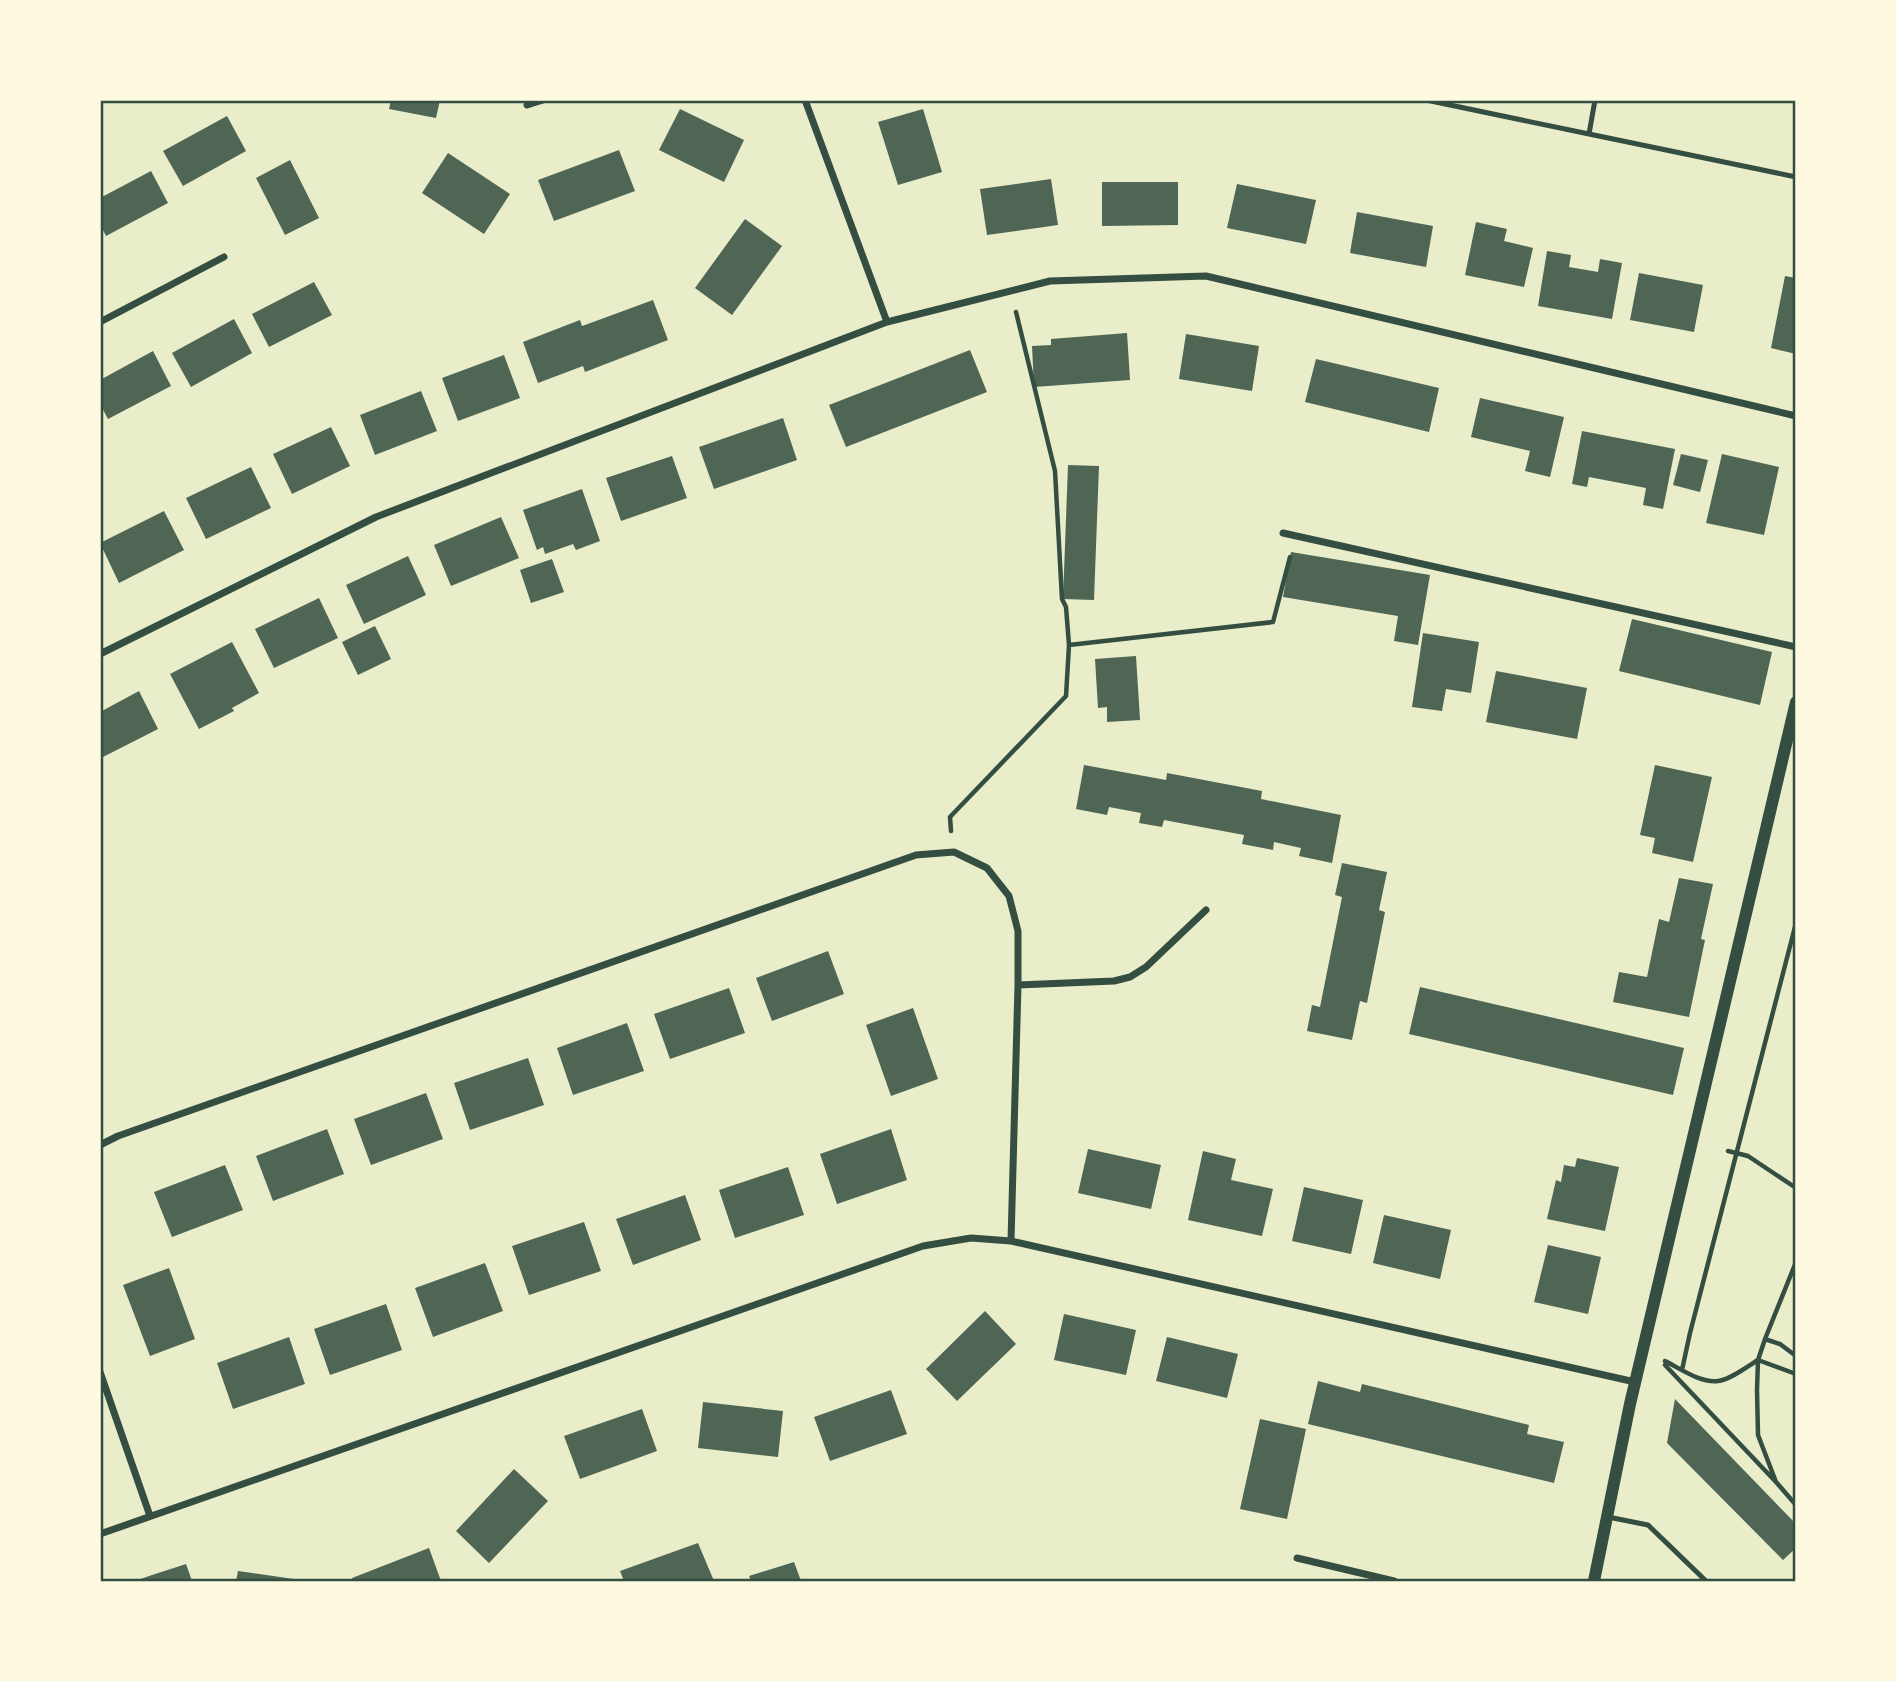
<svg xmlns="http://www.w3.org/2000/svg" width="1896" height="1681" font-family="'DejaVu Sans',sans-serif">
  <rect width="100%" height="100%" fill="#e9edc9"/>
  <path fill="#4f6655" d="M391,100H440L436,118L389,109Z
    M680,109L744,140L724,182L659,150Z
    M923,109L942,172L898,185L878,122Z
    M227,116L246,151L183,186L163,151Z
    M619,150L635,191L554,221L538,180Z
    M448,153L510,194L484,234L422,193Z
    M290,160L319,218L285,235L256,178Z
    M151,171L168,203L106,236L100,224V198Z
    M1051,179L1058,225L987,235L980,189Z
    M1102,182H1178V225L1102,226Z
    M1237,184L1316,200L1306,244L1227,228Z
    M1357,212L1433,226L1426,267L1350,253Z
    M745,219L782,246L732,315L695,288Z
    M1476,222L1507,229L1504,241L1533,248L1524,287L1465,275Z
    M1547,251L1571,255L1569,267L1598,272L1600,259L1622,263L1612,319L1538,306Z
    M1639,273L1703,285L1694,332L1630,320Z
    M1785,276L1796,278V354L1771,348Z
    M314,282L332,315L269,347L252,314Z
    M653,300L668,340L585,372L583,366L538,383L523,342L580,320L582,326L585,325Z
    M234,319L252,353L191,387L172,353Z
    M1127,333L1130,380L1034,387L1032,346L1051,345V339Z
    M1186,334L1259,346L1252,391L1179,379Z
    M970,350L987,392L846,447L829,405Z
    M153,351L171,386L108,419L100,404V380Z
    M504,355L520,398L458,421L442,378Z
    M1316,359L1439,388L1429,432L1305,402Z
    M421,391L437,431L375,455L360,415Z
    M1480,398L1564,417L1550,477L1525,471L1530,451L1471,437Z
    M783,418L797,460L714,489L699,447Z
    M331,427L350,466L292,494L273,454Z
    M1582,431L1675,449L1663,509L1643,505L1646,488L1589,477L1587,487L1572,484Z
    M1681,454L1708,460L1700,492L1673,485Z
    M1722,454L1779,467L1764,535L1706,523Z
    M672,456L687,498L621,521L606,478Z
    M1068,465L1099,466L1094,600L1063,599Z
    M251,467L271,508L206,539L186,498Z
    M582,489L600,541L576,550L573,544L545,554L543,547L537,550L523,510Z
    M164,511L184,550L119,583L100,543Z
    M501,517L519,558L451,586L434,545Z
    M1291,552L1430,575L1418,645L1394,641L1398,616L1283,597Z
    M408,556L426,595L364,624L346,585Z
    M552,559L564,592L531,603L520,570Z
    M319,598L338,638L274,668L255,629Z
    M1632,619L1772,652L1760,705L1619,671Z
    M375,626L391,659L358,675L342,642Z
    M1423,633L1479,642L1471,693L1446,689L1442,711L1412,707Z
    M232,642L259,693L232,708L234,711L199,729L170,674Z
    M1136,656L1140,720L1107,722V707L1098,708L1095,659Z
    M1496,671L1587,688L1577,739L1486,722Z
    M139,691L158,729L103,757L100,750V712Z
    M1084,765L1166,780L1167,773L1262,791L1261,799L1341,815L1332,863L1299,856L1301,848L1274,842L1273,850L1242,844L1244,835L1164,820L1162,827L1139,823L1141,813L1109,807L1107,815L1076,809Z
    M1655,765L1712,777L1693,862L1652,853L1655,838L1640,835Z
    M1342,863L1387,872L1379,910L1385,912L1367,1003L1360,1001L1352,1040L1307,1031L1312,1005L1320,1007L1342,897L1335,895Z
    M1679,878L1713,884L1701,939L1705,940L1689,1017L1613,1002L1619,972L1647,977L1659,919L1669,922Z
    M828,951L844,994L772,1021L756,978Z
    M1420,987L1684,1048L1673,1095L1409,1034Z
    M729,988L745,1033L670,1059L654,1014Z
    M913,1008L938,1079L891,1096L866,1025Z
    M627,1023L644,1071L573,1095L557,1048Z
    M528,1058L544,1105L470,1130L454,1083Z
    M426,1093L443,1139L371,1165L354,1119Z
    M327,1129L344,1174L273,1201L256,1156Z
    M891,1129L907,1180L837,1204L820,1154Z
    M1088,1149L1161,1165L1151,1209L1078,1193Z
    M1203,1151L1236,1159L1231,1180L1273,1189L1262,1236L1188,1220Z
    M1577,1158L1619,1167L1605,1231L1547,1219L1556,1180L1561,1182L1564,1165L1575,1167Z
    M225,1165L243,1210L172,1237L154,1192Z
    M788,1167L804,1215L735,1238L719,1190Z
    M1304,1187L1363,1200L1351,1254L1292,1241Z
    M685,1195L701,1240L633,1265L616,1219Z
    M1384,1215L1451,1230L1440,1279L1373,1263Z
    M584,1222L601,1271L529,1295L512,1246Z
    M1548,1245L1601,1257L1588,1314L1534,1302Z
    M485,1263L503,1311L433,1337L415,1288Z
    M169,1268L195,1339L150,1356L123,1285Z
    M386,1304L402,1350L330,1375L314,1329Z
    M985,1311L1016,1344L957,1401L926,1369Z
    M1064,1314L1136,1330L1126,1375L1054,1360Z
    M289,1337L305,1384L233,1409L217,1363Z
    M1167,1337L1238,1354L1227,1398L1156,1381Z
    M1318,1381L1360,1392L1362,1384L1529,1425L1527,1434L1564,1442L1554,1483L1308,1424Z
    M891,1390L907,1434L830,1461L814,1417Z
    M1675,1399L1796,1524V1548L1783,1560L1667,1443Z
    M703,1402L783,1411L778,1457L698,1448Z
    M642,1409L657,1451L580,1479L564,1436Z
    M1260,1419L1306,1429L1287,1519L1240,1509Z
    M514,1469L548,1501L489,1563L456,1531Z
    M698,1543L714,1581H624L620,1571Z
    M429,1548L441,1581H353L352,1578Z
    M794,1562L801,1581H751L749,1576Z
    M186,1564L192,1581H135L149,1576Z
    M238,1571L301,1580L300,1581H236Z"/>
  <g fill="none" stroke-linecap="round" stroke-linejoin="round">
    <path stroke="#344e41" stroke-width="4.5" d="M1016,312L1055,471L1062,599L1066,607L1069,645
      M951,831L950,817L1066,696L1069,645L1273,622L1290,557
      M1728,1151L1748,1156L1796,1188
      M1765,1339L1780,1344L1796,1356
      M1665,1361C1681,1369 1700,1383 1718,1381C1730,1380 1748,1366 1758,1360L1796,1374
      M1665,1365L1776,1482L1796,1505
      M1682,1370L1690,1333L1796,923
      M1776,1482L1758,1435L1757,1390L1758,1360L1765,1339L1796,1262"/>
    <path stroke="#344e41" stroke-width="5" d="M1426,100L1589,134L1595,100
      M1589,134L1796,177
      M1608,1517L1648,1525L1706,1581"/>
    <path stroke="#344e41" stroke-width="7" d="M805,100L887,322
      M527,105L543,100
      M100,322L224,257
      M1283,533L1796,647
      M100,654L376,517L887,322L1050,281L1206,276L1796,416
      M1018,985L1114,981L1130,977L1146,967L1206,910
      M100,1145L118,1136L916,855L954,852L987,868L1009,896L1018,931V985L1011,1241
      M100,1372L150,1516
      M100,1534L923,1246L971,1238L1011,1241L1635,1382
      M1297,1558L1394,1581"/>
    <path stroke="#344e41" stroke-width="12" d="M1594,1581L1630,1404L1796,702"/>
  </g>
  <rect width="1896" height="1681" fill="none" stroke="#fefae0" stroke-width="203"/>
  <rect x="102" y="102" width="1692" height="1478" fill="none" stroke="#344e41" stroke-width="2.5"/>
</svg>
